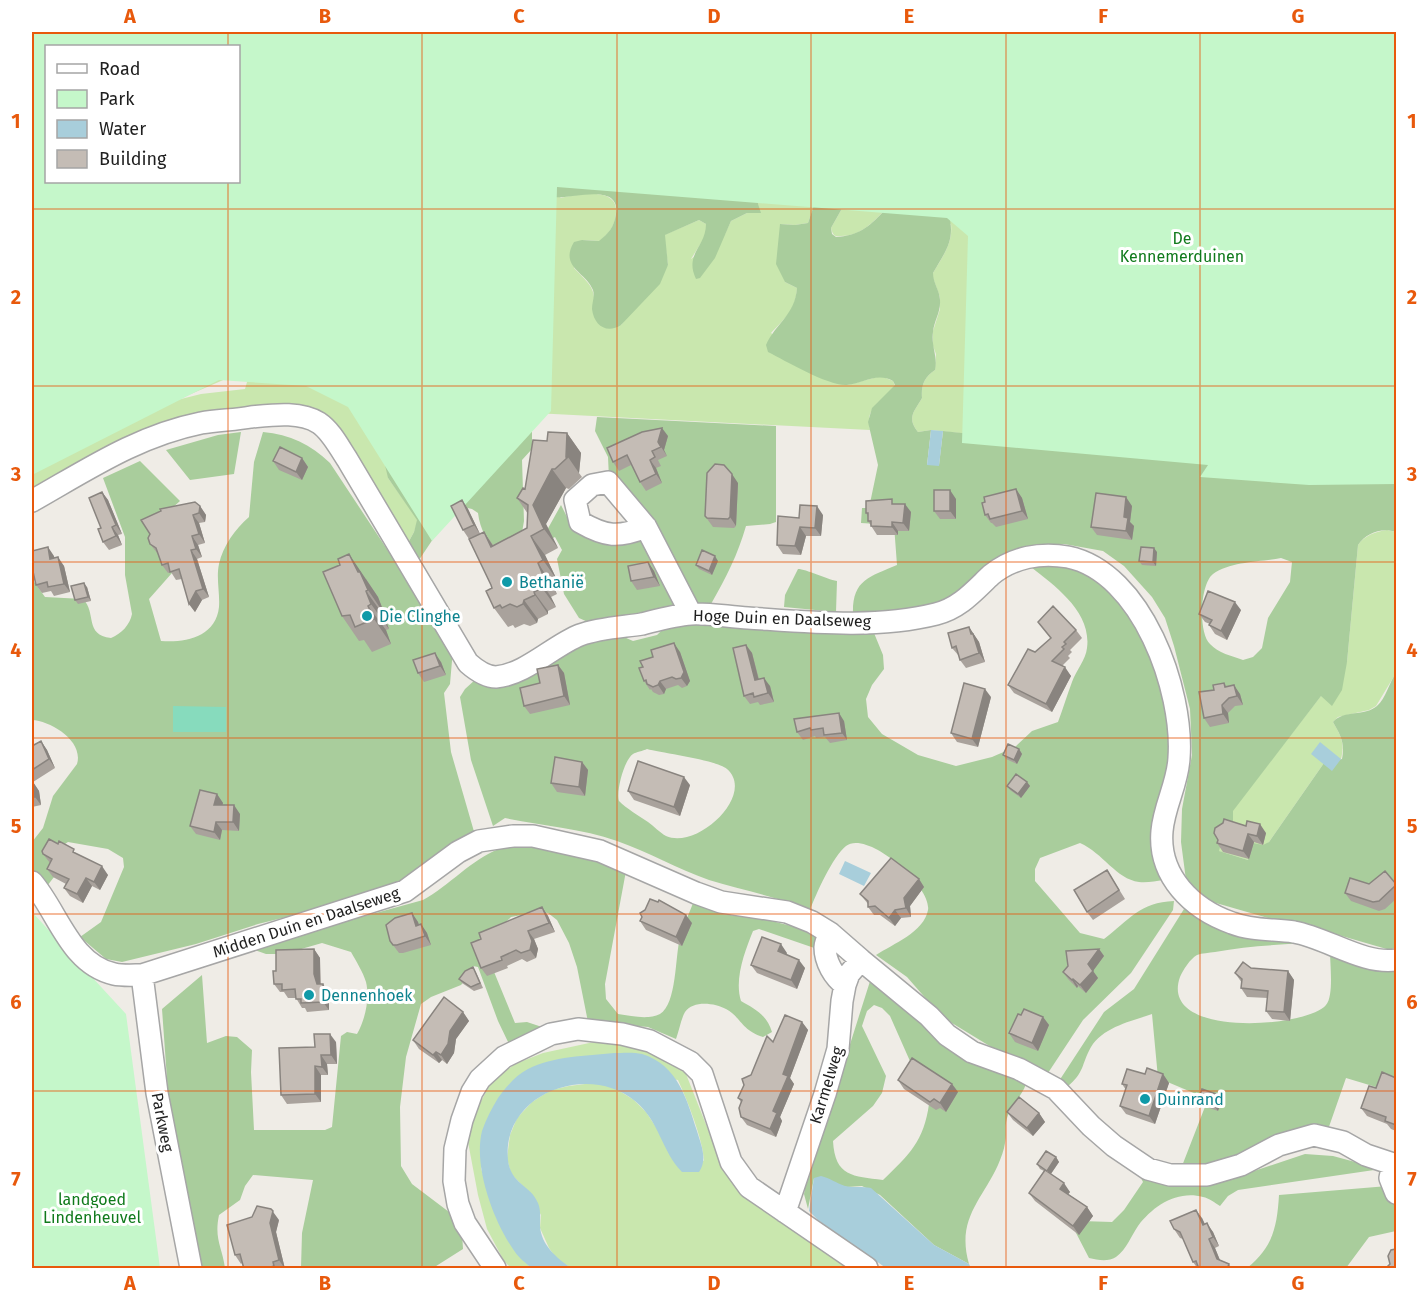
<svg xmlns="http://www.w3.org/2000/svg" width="1428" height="1300" font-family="'Fira Sans',sans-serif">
  <rect width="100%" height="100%" fill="#efece6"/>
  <path fill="#c9e7ae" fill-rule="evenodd" d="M32,32H399L561,198C577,194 619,186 616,213C615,226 609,233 600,241L582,240L574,268C583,278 595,286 594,300L621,325L668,265L664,235L699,220L706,224V235L691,259L725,234L731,221L747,213L758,204L759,196L995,32L1351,475L931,430L918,432C906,417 915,411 922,398C921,386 924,377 935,370L936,354L933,346V331L940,309V297L933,278V273C943,256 953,243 951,224L883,212C871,224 860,236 841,236C834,237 833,235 831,228L849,196L816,199L808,223L795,225L780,224L785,282L797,288C796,310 785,318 771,333L847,385L881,376L893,381L895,386C883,401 864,407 870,430L534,413L388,478L418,520L414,532L408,543L344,442L267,406L222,410L162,424L32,491V469L63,365ZM46,46H238V182H46ZM251,368L245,389L201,394L177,400Z
    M1387,530L1396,532V673L1376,706L1369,710L1338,717L1333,722C1341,736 1345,743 1341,759L1324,763L1269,842L1248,860L1218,851L1223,835L1233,825L1232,811L1347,662L1358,545C1365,535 1375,532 1387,530Z
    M603,1040L634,1045L675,1059L686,1074L724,1170L736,1188L851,1268H571L556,1258L549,1248L540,1228L541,1215L525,1188L511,1174L507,1158L510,1135L517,1118L532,1102L551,1090L569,1086L593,1083L613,1087L634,1100L646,1112L658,1130L704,1161C703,1139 687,1100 678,1080L551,1061L481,1168C492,1208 501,1238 531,1268H511L504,1261L487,1229L478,1195L468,1142L472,1118L492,1081L515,1064L543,1053Z"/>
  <path fill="#a9cd9c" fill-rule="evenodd" d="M641,32L759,196L758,204L761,213H747L731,221L715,258L700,278L696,279C684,254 706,247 706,224L699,220L665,235L668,265L660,284L621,325C607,334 594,326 592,309C592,302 595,297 593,290C586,272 559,267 574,242L582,240L599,241C609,233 614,227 616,214C621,181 569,200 555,197L549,186Z
    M849,196L831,228L832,234L836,237C858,236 869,227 883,212L948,211C956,239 947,249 933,273C933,283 940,291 940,300C941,312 934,321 933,332C931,346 938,357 935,370C924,377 921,386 922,398C915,411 906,417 918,432L931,430L927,465H939L943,431L1055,443L1396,406V532C1382,527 1366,533 1358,545L1347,662L1342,690L1332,706L1321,696L1233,811V825L1223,835L1219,851L1248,860L1253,843L1263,845L1269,842L1324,763L1342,759C1345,743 1341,736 1333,722C1345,709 1364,717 1377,706C1386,698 1389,683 1396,673V947L1390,950L1304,925L1268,918L1209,901L1195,891L1186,880L1181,842L1182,809L1192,755L1191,730L1190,709L1174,646L1165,618L1152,597L1124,566L1103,551L1064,544L1016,550L954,598L917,612L853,614C852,580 869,577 897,565L894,525L861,523L862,508H869L878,465L868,422L872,408L895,385L893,381C877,372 864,383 847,385C828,386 786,361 768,352L766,345C776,323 795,315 797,288L785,282L776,264L780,224L795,225L808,223L816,199ZM1281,558L1292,562L1290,582L1268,618L1262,648L1253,657L1243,660C1232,656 1218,653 1210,644C1198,633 1200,584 1213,574C1231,561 1260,562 1281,558Z
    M532,399V449L522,460L524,521L520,544L546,532L561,505L574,531L589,537L642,539L677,606L590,623L579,618L564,594L557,559L562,550L555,537L531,549L498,552C487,540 480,530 478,513L472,509L463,507L437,533L419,560L408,543L414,532L417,520L388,478L385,465Z
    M597,417L776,426V522L770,524L746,526C738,554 726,578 711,604H692L609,478L608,457L595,431Z
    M241,432L234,474L190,480L166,450L218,435Z
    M263,432C290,434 311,445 330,463L453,649L450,684L444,693L451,752L475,835L400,889L258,924L196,944L122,962L106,959L80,937L101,922L124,867L123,858L108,849L68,842L62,846L54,877L44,890L32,871V842L43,828L53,796L77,764C84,741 51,721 32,720V579L45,597L83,599C97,613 84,635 111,638C121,634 130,625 132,614L125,575V537L103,478L140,461L180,501L162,517L172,573L149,599L161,641C185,643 216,637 219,607C220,593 216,578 219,564C223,546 235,529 249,517L254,462Z
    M1045,563L1094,569L1139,614L1171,714L1163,880C1156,881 1147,883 1139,882C1116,879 1103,853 1080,843L1040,858L1035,869V881L1080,933L1104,939C1129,920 1140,902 1174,901L1173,910L1131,973L1083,1020L1048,1073L1006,1056L942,1017L907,977L876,955C893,944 924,932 928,910C932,886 867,829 846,846C833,856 816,894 810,910C777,897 743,890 709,880C677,869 649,852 617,841C581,828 542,826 505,818L493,826L471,760L460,697L465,689L476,679L615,633L633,641L657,635L668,624L744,625L874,633L883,655L884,669L872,685L866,699L868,717L882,734L918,755L956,766L992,757L1015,747L1032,731L1058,722C1063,709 1067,695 1072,682C1076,671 1086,659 1087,648C1092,612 1055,586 1031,567ZM647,749C662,753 717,760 727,769C756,794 698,850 666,836C660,833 654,826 648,822C638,815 627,809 619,801C616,791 624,760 633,754C636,752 643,751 647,749Z
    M798,569C806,569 826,579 837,581L836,612L784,607L785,595Z
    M522,842L581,854L626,871L605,984L606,999L618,1014C632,1016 648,1020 660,1014C677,1004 675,956 680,938C683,926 689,914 693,903L722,914L764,919L803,929L816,937L823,951L759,929L753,931C745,951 734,979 741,1001C755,1009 767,1015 772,1032L763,1037C741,1030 741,1017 726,1009C715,1003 693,1000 685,1012C681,1019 679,1031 676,1039L648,1027L588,1022L577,967L569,943L557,920L548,913L538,912L511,917L502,926L492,967L515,1023L527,1022L545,1028L514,1040L509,1044L498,1021L478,967L473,966L471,974L461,985L431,997L421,1004L406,1057L400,1107L401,1166L412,1184L453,1215L462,1233L463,1249L433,1268H301L302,1233L313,1180L253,1175L245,1186L240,1200L219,1215C214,1239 222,1246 225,1268H201L174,1140L168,1093L162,1009L202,975L207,1043L226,1036L237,1037L252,1050L251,1072L254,1130H325L332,1127L341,1036L347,1032L357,1034C365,1020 370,999 366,982C363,972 356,961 351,952L322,943L284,954H266L249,948L423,900C449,886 472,859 499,849C506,846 515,844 522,842Z
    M1184,909L1201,919L1306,943C1276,945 1245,946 1215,952C1209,953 1202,953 1197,955C1190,959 1183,970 1180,977C1158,1039 1307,1028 1326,1005C1334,996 1330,964 1330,951L1396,966V1106L1379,1092L1376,1087L1346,1078L1324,1141L1214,1167L1182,1166L1208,1099L1158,1078L1152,1014C1132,1021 1103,1027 1091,1047C1081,1065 1085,1072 1067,1087L1059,1081L1104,1012L1134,989Z
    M872,975L970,1062L1026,1084C1022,1096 1012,1104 1008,1115C1004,1125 1007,1133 1005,1143C1004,1150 1001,1158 998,1165C982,1200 956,1219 969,1264L934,1245L880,1195L862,1186L847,1187L814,1178L808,1209L804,1194L809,1165L826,1120ZM874,1005L882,1008L890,1016L929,1104C924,1141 909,1155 883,1180C853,1176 835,1177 833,1141L873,1106L882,1093L886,1076L862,1026L867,1011Z
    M1305,1154L1333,1156L1381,1169L1238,1190L1228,1196L1220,1206C1215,1203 1209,1198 1203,1197C1177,1190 1153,1206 1138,1226C1131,1236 1127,1249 1116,1257C1108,1262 1098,1260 1089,1258L1075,1231L1081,1221L1112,1222L1124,1210L1143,1182L1140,1176L1212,1185Z
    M1388,1186L1396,1209V1231L1369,1237L1346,1268H1247C1273,1247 1277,1227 1279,1195Z"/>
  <path fill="#c5f7ca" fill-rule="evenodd" d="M32,32H1396V484L1309,485L1200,477L1208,465L962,443L968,236L947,218L557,187L551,411L432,541L348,407L306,386L219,380L32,475ZM46,46H238V182H46Z
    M32,912L126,1014L160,1268H32Z"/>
  <path fill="#87dbbd" d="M173,706L226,707V732H173Z"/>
  <path fill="#a8cedb" d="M931,430L943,431L939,466L927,465Z
    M1320,742L1341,759L1332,771L1311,754Z
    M845,861L871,873L864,886L839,874Z
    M614,1053C622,1053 634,1052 642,1054C678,1065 687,1100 697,1131C701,1145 708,1159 699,1172H682C662,1152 659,1120 635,1101C589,1062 501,1093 508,1160C511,1185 530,1184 538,1203C541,1210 540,1218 540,1226C541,1245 557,1258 571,1268H531C526,1263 519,1258 515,1252C494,1223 473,1167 482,1131C486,1119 492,1108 498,1098C506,1087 516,1075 528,1069C553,1056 586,1056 614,1053Z
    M821,1176C830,1178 836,1183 845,1186C853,1188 863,1186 871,1188L934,1245L969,1264L971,1268H886L818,1220L809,1211L814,1178Z"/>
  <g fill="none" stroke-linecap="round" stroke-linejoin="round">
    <g stroke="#a6a6a6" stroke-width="24">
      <path id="minor" d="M32,501C87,470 137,436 201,423C218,420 235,420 251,417C272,415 300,411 319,423C331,431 339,447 347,459L468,663C476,670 486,677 496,677C525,675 554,645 580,635C599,628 622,627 642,624C658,620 675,615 691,614C710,613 729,617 748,618C809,622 876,629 936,614C960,608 974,591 991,575C1013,557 1041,552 1068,557C1142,572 1184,691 1179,758C1178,783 1164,806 1162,831C1158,876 1192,909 1232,923C1252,931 1274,929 1294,932C1327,938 1364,965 1396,960
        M646,527C618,538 606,537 580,522L575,500L592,485L608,482L646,527L691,614
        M32,882C58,912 70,964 114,974C123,976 134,975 142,975L405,891L458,852L479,841L513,836H533L600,851L696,893L721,902L787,912L812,922L830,933L861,960L929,1016L947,1035L972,1052L1019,1069L1056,1089L1091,1126L1114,1146L1148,1169L1170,1175H1207L1241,1165L1279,1145L1314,1135L1343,1142L1366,1155L1396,1165
        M830,933C828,937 825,943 825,947C825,962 834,977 845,985
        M142,975L157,1093L191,1268
        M1393,1164L1390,1178L1396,1193
        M785,1212L825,1094L838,1049L842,1001L845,985L849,974L861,960
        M495,1268L465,1223L458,1204L454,1181L455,1149L462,1120L472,1092L480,1079L504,1057L551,1034L578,1029L622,1034L650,1041L690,1062L702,1074L731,1162L749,1187L867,1268"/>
    </g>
    <use href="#minor" stroke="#fff" stroke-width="21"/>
  </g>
  <path fill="#a9a29c" d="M567,433L581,453L579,473L582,477L569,489L566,488L546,524L558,548L545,555L557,580L551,583L557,594L551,597L556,607L548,611V614L538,619L537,623L530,626L524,624L515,628L513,625L508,627L494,608L484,532L493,545L527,528L528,514L517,498L525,489L547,441Z
    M668,436L664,450L667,456L658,460L661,466L656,468L662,483L646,491L640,482L631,465L619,471L613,462Z
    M302,458L308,467L302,480L279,470L273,461Z
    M738,483L736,526L734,528L713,527L705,516Z
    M1016,489L1022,498L1028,519L996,527L992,523H991L985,515Z
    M102,492L108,500L122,534L118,535L122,545L109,550L103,542L101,528Z
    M956,499V519H940L934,511Z
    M462,500L468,509L480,534L469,539L463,530Z
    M895,504L911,512L909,531H898V535H877L868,521V517L866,513Z
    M200,506L206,515L205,522L199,523L205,543L198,545L202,557L197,559L209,597L202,600L195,612L189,604L182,579L176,580L171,572L168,573L162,565L158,554L150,544Z
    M1132,506L1130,522L1134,526L1132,540L1097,535L1091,527Z
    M823,515L821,536H806L801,555L783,554L777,545L799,518Z
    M1157,552L1156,566L1142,565L1139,561Z
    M54,556V558L64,566L70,592L54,596L51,591L42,593L36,585Z
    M718,561L712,575L699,569L696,565Z
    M648,562L654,571L660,586L637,590L631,581Z
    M366,579L378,597L385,615L384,616L389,629L386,630L391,644L372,652L364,640L359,641L342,616Z
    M87,587L91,601L78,604L75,600Z
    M1241,610L1227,640L1215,634L1209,625L1210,624L1205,622L1199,614Z
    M1038,622L1076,630L1082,638L1070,650L1072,652L1068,656L1070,658L1062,666L1071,676L1052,712L1014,693L1008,685L1051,638Z
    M969,627L979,642L985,662L966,668L960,660L959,656L952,648Z
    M746,645L752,653L759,679L770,686L774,702L760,705L758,702L750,704L744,696Z
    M680,652L690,681L687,686L682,688L678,685L666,689L664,694L659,695L653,692L651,689L650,690L644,681Z
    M441,662L446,675L424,682L418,673Z
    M558,665L564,673L570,705L530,714L524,706L540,683Z
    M1224,683L1227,687L1240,694L1243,705L1235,706L1228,713L1229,723L1210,727L1204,718L1214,690Z
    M991,697L978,747L957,742L951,733Z
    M794,719L844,721L847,740L830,743L825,737L816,738L815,736L803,740L797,732Z
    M41,741L47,750L55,768L33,782L39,791L41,805L32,807V746Z
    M1019,749L1022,754L1017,764L1006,759L1003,755Z
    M582,762L588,770L585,796L557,792L551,783Z
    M1027,782L1030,786L1021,798L1010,790L1007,786Z
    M690,785L680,816L634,800L628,791Z
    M217,794L223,803L222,805L240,814L239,831L222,830L220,840L196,834L190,826Z
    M1214,833H1266L1263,845L1254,842L1249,859L1223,852L1217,843L1218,840Z
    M43,854H78L108,875L100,890L92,886L83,903L70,896L64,888L66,884L53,877L47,869L50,863Z
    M1107,870L1125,899L1093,920L1087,912Z
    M919,879L924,887L910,906L911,917L901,918L895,926L880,915H874L868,907V904L860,894Z
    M1369,884H1396V899L1385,909L1379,911L1351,901L1345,893Z
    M542,907L548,916L555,932L534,939L538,949L536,958L527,962L522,959L507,966L508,968L487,976L481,968V939Z
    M412,913L418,922L419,925L421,924L427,933L431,945L403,953H399L390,941Z
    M640,921L692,923L682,946L646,930Z
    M314,949L320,958L321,984L329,993V1010L307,1012L305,1008H302L296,998H288L284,992H280L274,984L276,971Z
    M1099,949L1104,956L1093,971L1098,978L1086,993L1078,986L1077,988L1068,979L1063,972Z
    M787,953L786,954L805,968L797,989L757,973L751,965Z
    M473,967L476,972L483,988L474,991L462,983L459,979Z
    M1251,968L1288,971L1294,980L1290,1021L1272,1019L1266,1011L1268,998L1247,997L1241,988L1242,983L1235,973Z
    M463,1012L469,1021L456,1039L454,1053L447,1064L442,1060L439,1063L419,1049L413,1040Z
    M1021,1015L1043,1017L1049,1025L1038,1051L1015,1042L1009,1033Z
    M802,1022L808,1030L790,1078L794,1084L780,1117L782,1121L776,1137L747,1125L741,1117V1102L738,1098L751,1075L773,1042Z
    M336,1042L337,1064H327L328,1075H321V1102L287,1104L281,1095L315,1047Z
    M1145,1074H1163L1169,1083L1155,1124L1126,1114L1120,1106L1126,1090L1122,1084Z
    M1396,1078V1131L1391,1129L1387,1124L1367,1116L1361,1108L1376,1088Z
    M898,1080L952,1084L958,1092L946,1112L940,1108L936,1110L904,1089Z
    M1222,1099L1218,1111L1201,1105L1198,1101Z
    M1007,1112L1039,1113L1045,1122L1033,1136L1013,1120Z
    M1056,1157L1059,1162L1051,1174L1070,1192L1068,1194L1087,1207L1093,1216L1079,1235L1035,1201L1029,1193L1044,1171L1040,1169L1037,1164Z
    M1202,1218L1205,1224L1213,1232L1219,1246L1215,1248L1220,1260L1229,1264L1232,1269H1198L1193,1262L1183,1239L1180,1238L1174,1229Z
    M279,1220L276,1232L285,1269H244L242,1263L241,1264L235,1255Z"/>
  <path fill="#89847f" d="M662,428L668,436L664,450L667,456L658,442Z
    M567,433L581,453L579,473L568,457H566Z
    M302,458L308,467L302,480L296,472Z
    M650,460L656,468L662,483L656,474Z
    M552,469L566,488L546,524L558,548L544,529L533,505Z
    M732,474L738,483L736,526L730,517Z
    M1016,489L1022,498L1028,519L1022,511Z
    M950,490L956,499V519L950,511Z
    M102,492L108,500L122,534L116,525Z
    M1126,497L1132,506L1130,522L1134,526L1132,540L1126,531L1124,517Z
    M462,500L468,509L480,534L474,525Z
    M905,504L911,512L909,531L903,523Z
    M200,506L206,515L205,522L199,513Z
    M817,506L823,515L821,536L815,528Z
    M193,515L199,523L205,543L199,534Z
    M892,522L898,531V535L892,527Z
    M112,527L118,535L122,545L116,536Z
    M800,527L806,536L801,555L795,546Z
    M484,532L497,552L491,547Z
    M192,536L198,545L202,557L196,549Z
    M531,536L545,555L557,580L543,560Z
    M48,547L54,556L56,567L50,559Z
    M1154,548L1157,552L1156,566L1153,562Z
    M191,550L197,559L209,597L203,589Z
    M349,554L378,597L385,615L368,590Z
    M715,556L718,561L712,575L709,571Z
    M58,557L64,566L70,592L64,584Z
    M648,562L654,571L660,586L654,577Z
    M538,563L551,583L557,594L543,575Z
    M538,577L551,597L556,607L542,588Z
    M84,583L87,587L91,601L88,597Z
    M196,591L202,600L195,612L189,604Z
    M366,591L384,616L389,629L371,604Z
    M534,592L548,611V614L535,595Z
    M524,600L538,619L537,623L523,604Z
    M1235,602L1241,610L1227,640L1221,631Z
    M368,606L386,630L391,644L374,619Z
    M969,627L979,642L985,662L979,653Z
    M674,643L680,652L690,681L687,686L681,678Z
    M746,645L752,653L761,689L755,680Z
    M435,653L441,662L446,675L440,666Z
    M558,665L564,673L570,705L564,696Z
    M1065,667L1071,676L1052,712L1046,704Z
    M764,678L770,686L774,702L768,693Z
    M660,681L666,689L664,694L658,685Z
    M1234,685L1240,694L1243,705L1237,696Z
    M985,689L991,697L978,747L972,739Z
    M1222,705L1228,713L1229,723L1223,714Z
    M839,713L844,721L847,740L842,733Z
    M41,741L47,750L55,768L49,759Z
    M1019,749L1022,754L1017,764L1014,760Z
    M582,762L588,770L585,796L579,787Z
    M684,777L690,785L680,816L674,807Z
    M33,782L39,791L41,805L35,797Z
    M1027,782L1030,786L1021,798L1018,794Z
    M217,794L223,803L220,813L214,805Z
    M234,805L240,814L239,831L233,822Z
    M216,822L222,830L220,840L214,832Z
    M1260,824L1266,833L1263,845L1257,836Z
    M1248,834L1254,842L1249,859L1243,851Z
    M102,866L108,875L100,890L94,882Z
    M86,878L92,886L83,903L77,894Z
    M919,879L924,887L910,906L911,917L906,908L904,898Z
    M542,907L548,916L555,932L549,923Z
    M895,910L901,918L895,926L889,918Z
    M412,913L418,922L422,934L416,926Z
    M686,915L692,923L682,946L676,937Z
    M421,924L427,933L431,945L425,936Z
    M528,931L534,939L538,949L536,958L530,950Z
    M781,944L787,953L784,960L778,951Z
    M314,949L320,958V983L323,993L317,984L314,974Z
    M1099,949L1104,956L1093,971L1098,978L1086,993L1080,985L1088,964Z
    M799,960L805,968L797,989L791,980Z
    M1288,971L1294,980L1290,1021L1284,1012Z
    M1073,979L1078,986L1077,988L1072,980Z
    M323,984L329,993V1010L323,1002Z
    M463,1012L469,1021L456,1039L454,1053L447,1064L441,1055L450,1031Z
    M1043,1017L1049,1025L1038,1051L1032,1043Z
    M802,1022L808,1030L790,1078L794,1084L780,1117L782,1121L776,1137L770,1129L773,1111L783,1074Z
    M330,1034L336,1042L337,1064L331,1055Z
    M436,1052L442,1060L439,1063L433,1055Z
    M321,1055L327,1064L328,1075L322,1067Z
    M315,1066L321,1075V1102L315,1094Z
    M1163,1074L1169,1083L1155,1124L1149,1116Z
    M952,1084L958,1092L946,1112L940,1103Z
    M1219,1095L1222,1099L1218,1111L1215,1107Z
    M1039,1113L1045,1122L1033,1136L1027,1128Z
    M1056,1157L1059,1162L1050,1175L1047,1171Z
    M1064,1183L1070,1192L1066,1197L1060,1189Z
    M1087,1207L1093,1216L1079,1235L1073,1226Z
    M271,1209L279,1220L276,1232L285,1269L279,1260L270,1223Z
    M1196,1210L1202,1218L1209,1234L1203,1225Z
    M1207,1223L1213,1232L1219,1246L1213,1237Z
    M1209,1239L1215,1248L1223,1268L1217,1259Z"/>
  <path fill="#c4bcb5" stroke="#89847f" stroke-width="1.5" d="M662,428L658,442L661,447L652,451L655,457L650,460L656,474L640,482L627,455L613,462L607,448L642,432Z
    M548,432L567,433L566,457H568L555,469H552L533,505L544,529L531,536L543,560L538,563L543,575L538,577L542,588L534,592L535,595L524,600L523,604L517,607L510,604L502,608L500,605L494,608L486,591L492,588L491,585L469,539L484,532L491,547L527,528L528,505L517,498L523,488L525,489L533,440L547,441Z
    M280,447L302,458L296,472L273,461Z
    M715,464L724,465L732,474L730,517L728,519L707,518L705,516L707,473Z
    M1016,489L1022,511L990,519L988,514L985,515L982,503L985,502L984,497Z
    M934,490H950V511H934Z
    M102,492L116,525L112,527L116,536L103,542L98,529L101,528L89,498Z
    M1096,493L1126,497L1124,517L1128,518L1126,531L1091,527Z
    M892,499V504H905L903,523L892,522V527L871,526V521H868V513H866V501Z
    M462,500L474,525L463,530L451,506Z
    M195,502L200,506L199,513L193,515L199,534L192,536L196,549L191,550L203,589L196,591L189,604L179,569L170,572L168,563L162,565L156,548L150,544L148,538L150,534L141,520L161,511L160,509Z
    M800,505L817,506L815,528L800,527L795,546L777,545L778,516L799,518Z
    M48,547L50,559L58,557L64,584L48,587L47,582L36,585L32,567V551Z
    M1141,547L1154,548L1153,562L1139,561Z
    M702,550L715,556L709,571L696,565Z
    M349,554L358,572H360L368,590L366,591L371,604L368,606L374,619L355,627L350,615L342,616L323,572L340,565L338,559Z
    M648,562L654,577L631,581L628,566Z
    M84,583L88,597L75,600L71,586Z
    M1208,591L1235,602L1221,631L1209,625L1212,620L1199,614Z
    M1053,606L1076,630L1064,642L1066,644L1062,647L1064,649L1052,661L1065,667L1046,704L1008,685L1028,649L1035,652L1051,638L1038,622Z
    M969,627L971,634H973L979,653L960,660L956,646L952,648L948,633Z
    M674,643L684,672L681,678L676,679L672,677L660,681L658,685L653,687L647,684L646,680L644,681L639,668L643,667L640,661L653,657L651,650Z
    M746,645L755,680L764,678L768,693L754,697L753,693L744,696L733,648Z
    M435,653L440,666L418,673L413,660Z
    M558,665L564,696L524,706L520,688L540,683L537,669Z
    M964,683L985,689L972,739L951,733Z
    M1224,683L1225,687L1234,685L1237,696L1229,698L1222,705L1223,714L1204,718L1199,692L1214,690L1213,685Z
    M839,713L842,733L824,735L823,728L811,730L810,728L797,732L794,719Z
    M41,741L49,759L32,770V746Z
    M1008,744L1019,749L1014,760L1003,755Z
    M555,757L582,762L579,787L551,783Z
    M638,761L684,777L674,807L628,791Z
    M1016,774L1027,782L1018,794L1007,786Z
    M32,780L33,782L35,797H32Z
    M200,790L217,794L214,805H234L233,822H216L214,832L190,826Z
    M1224,819L1246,826L1247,821L1260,824L1257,836L1248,834L1243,851L1217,843L1218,840L1214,833L1215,828L1223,823Z
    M49,839L58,844L59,841L74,849L73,852L102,866L94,882L86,878L77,894L64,888L69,879L47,869L52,859L43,854L42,851Z
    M891,858L919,879L904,898L906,908L895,910L889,918L875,906L868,907V901L860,894Z
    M1107,870L1119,890L1087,912L1074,890Z
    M1385,871L1396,884V885L1379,901L1373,902L1345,893L1350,878L1369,884Z
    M650,899L658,902L659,900L686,915L676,937L640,921L642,917L640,913L645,910Z
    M542,907L549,923L528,931L532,941L530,950L521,953L516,950L501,957L502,960L481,968L471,943L481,939L479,933Z
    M412,913L416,926L421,924L425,936L397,945H393L390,941L386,925L395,918Z
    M762,937L781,944L778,951L799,960L791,980L751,965Z
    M314,949V974L317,984H323V1002L301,1003V999H296L295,989L282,990V984H274L273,971H276V950Z
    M1099,949L1088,964L1093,971L1080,985L1073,979L1072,980L1063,972L1068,966L1066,951Z
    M1243,962L1251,968L1288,971L1284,1012L1266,1011L1268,991L1241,988L1242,979L1235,973Z
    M473,967L480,983L471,987L459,979L465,971Z
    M444,997L463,1012L450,1031L448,1044L441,1055L436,1052L433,1055L413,1040Z
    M1024,1009L1043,1017L1032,1043L1009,1033L1018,1014L1021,1015Z
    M785,1015L802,1022L783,1074L788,1076L773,1111L777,1113L770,1129L741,1117L739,1108L742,1100L738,1098L744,1085L742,1079L751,1075L767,1036L773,1042Z
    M314,1034H330L331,1055H321L322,1067L315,1066V1094L281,1095L279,1048L315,1047Z
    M912,1058L952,1084L940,1103L934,1099L930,1102L898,1080Z
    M1147,1068L1163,1074L1149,1116L1120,1106L1127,1085L1122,1084L1127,1069L1145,1074Z
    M1382,1072L1396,1078V1125L1385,1121L1386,1117L1361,1108L1369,1086L1376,1088Z
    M1202,1089L1219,1095L1215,1107L1198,1101Z
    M1019,1097L1039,1113L1027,1128L1007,1112Z
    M1046,1151L1056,1157L1047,1171L1037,1164Z
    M1045,1170L1064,1183L1060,1189L1087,1207L1073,1226L1029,1193Z
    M257,1206L271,1209L273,1211L270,1223L279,1260L273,1262L274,1266L264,1269H244L240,1254L235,1255L227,1225L252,1217Z
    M1196,1210L1203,1225L1207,1223L1213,1237L1209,1239L1217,1259L1229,1264L1227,1269H1199L1196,1261L1193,1262L1180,1232L1174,1229L1170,1221Z
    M1396,1249V1269H1385L1390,1264L1388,1256L1391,1250Z"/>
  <path fill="none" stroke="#e8590c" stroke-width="1.5" stroke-opacity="0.55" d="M228,32V46M422,32V1268M617,32V1268M811,32V1268M1006,32V1268M1200,32V1268M228,182V1268M32,209H1396M32,386H1396M32,562H1396M32,738H1396M32,914H1396M32,1091H1396"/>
  <g fill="#0f9aa8" stroke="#fff" stroke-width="2">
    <circle cx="507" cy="582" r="6"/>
    <circle cx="367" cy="616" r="6"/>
    <circle cx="309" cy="995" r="6"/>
    <circle cx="1145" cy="1099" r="6"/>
  </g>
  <g text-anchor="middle" stroke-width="6" stroke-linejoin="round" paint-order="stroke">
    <g font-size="16" fill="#107a1c" stroke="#fff">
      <text x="1182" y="244">De<tspan x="1182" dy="18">Kennemerduinen</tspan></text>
      <text x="92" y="1205">landgoed<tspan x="92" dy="18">Lindenheuvel</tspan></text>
    </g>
    <g font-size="16" fill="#0d838f" stroke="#fff" text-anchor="start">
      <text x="519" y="588">Bethanië</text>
      <text x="379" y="622">Die Clinghe</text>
      <text x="321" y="1001">Dennenhoek</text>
      <text x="1157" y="1105">Duinrand</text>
    </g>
    <g font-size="16" fill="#1f1f1f" stroke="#fff">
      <text transform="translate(782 618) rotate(2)" y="6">Hoge Duin en Daalseweg</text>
      <text transform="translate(306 922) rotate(-18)" y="6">Midden Duin en Daalseweg</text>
      <text transform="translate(826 1085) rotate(-73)" y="6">Karmelweg</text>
      <text transform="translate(163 1122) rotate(79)" y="6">Parkweg</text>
    </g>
  </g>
  <rect width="1428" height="1300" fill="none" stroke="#ffffff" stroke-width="66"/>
  <rect x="45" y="45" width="195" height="138" fill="#ffffff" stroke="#a5a5a5" stroke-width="1.5"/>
  <rect x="57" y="64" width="30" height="9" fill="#ffffff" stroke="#a5a5a5" stroke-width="1.5"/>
  <text x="99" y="75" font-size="18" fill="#1f1f1f">Road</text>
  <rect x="57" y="90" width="30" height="18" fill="#c5f7ca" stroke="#a5a5a5" stroke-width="1.5"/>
  <text x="99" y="105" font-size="18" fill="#1f1f1f">Park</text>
  <rect x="57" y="120" width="30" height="18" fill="#a8cedb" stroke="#a5a5a5" stroke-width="1.5"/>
  <text x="99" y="135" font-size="18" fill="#1f1f1f">Water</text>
  <rect x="57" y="150" width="30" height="18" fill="#c4bcb5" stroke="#a5a5a5" stroke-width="1.5"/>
  <text x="99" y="165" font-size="18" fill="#1f1f1f">Building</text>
  <rect x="33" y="33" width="1362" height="1234" fill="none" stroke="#e8590c" stroke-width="2"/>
  <g font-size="20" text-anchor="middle" font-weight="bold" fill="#e8590c">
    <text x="130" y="23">A</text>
    <text x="325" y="23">B</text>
    <text x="519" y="23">C</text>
    <text x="714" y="23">D</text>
    <text x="909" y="23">E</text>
    <text x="1103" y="23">F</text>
    <text x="1298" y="23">G</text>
    <text x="16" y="128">1</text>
    <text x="1412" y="128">1</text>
    <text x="16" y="304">2</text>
    <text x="1412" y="304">2</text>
    <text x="16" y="481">3</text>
    <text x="1412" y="481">3</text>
    <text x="16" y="657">4</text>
    <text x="1412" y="657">4</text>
    <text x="16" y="833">5</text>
    <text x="1412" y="833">5</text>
    <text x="16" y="1009">6</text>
    <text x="1412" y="1009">6</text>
    <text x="16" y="1186">7</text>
    <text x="1412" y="1186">7</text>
    <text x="130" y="1290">A</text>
    <text x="325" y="1290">B</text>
    <text x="519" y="1290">C</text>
    <text x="714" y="1290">D</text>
    <text x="909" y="1290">E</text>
    <text x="1103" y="1290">F</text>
    <text x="1298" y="1290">G</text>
  </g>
</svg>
